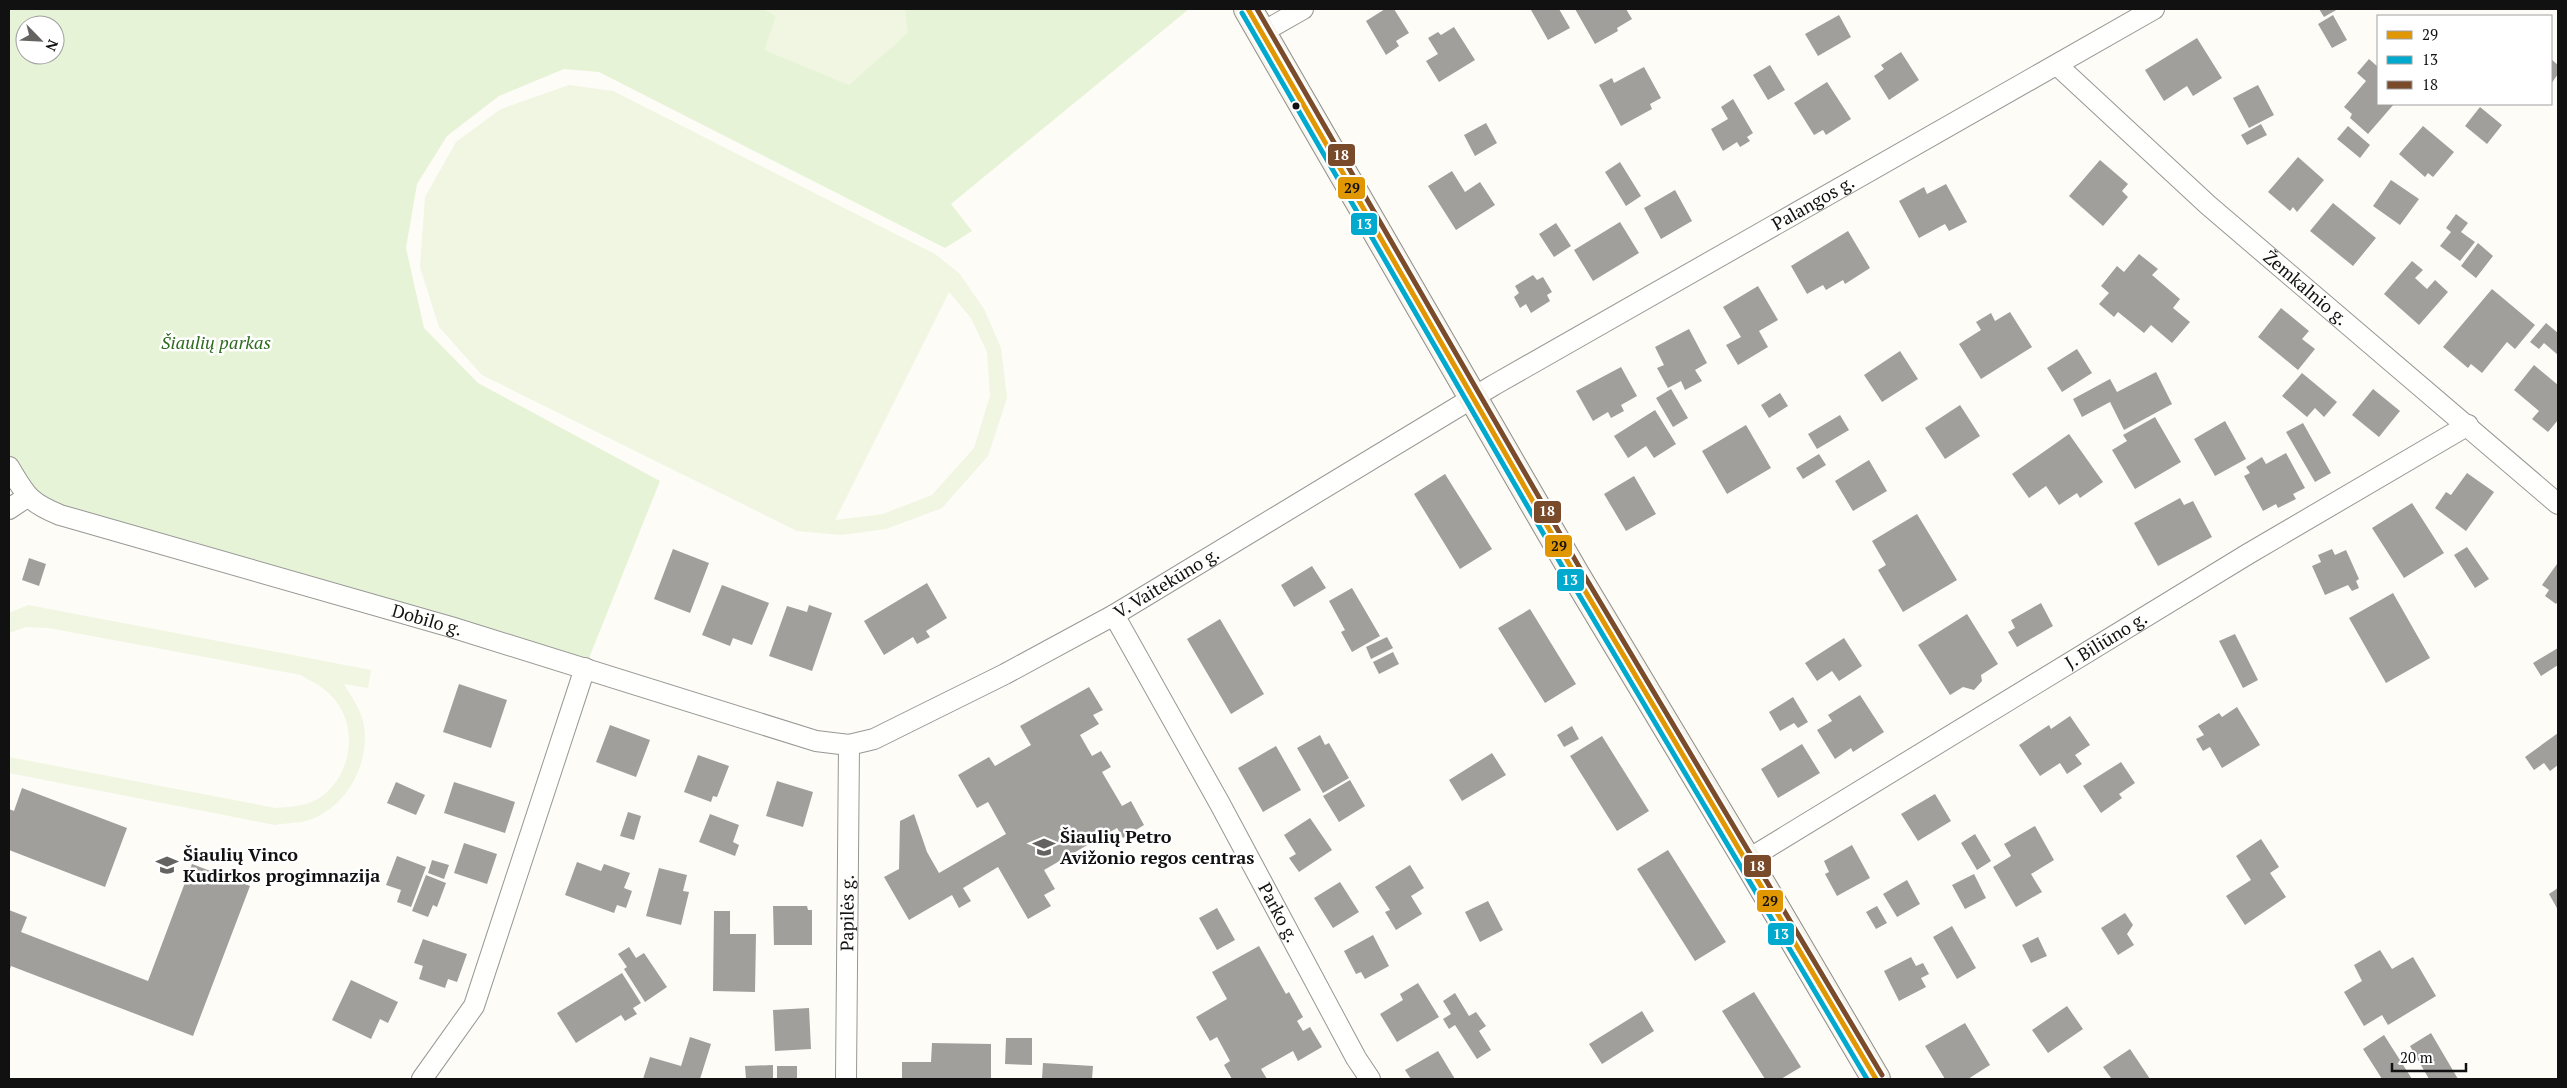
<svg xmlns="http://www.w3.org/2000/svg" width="2567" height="1088" font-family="'PT Serif',serif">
  <rect width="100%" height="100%" fill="#fdfcf7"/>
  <path fill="#e7f3d7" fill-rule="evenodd" d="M9,9H1189L951,204L972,231L945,248L599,72L564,69L499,96L447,136L417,184L406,248L424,328L478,383L660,481L585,668L59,515L9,467ZM25,25H55V55H25Z"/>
  <path fill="#f0f6e1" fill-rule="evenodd" d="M763,9H905L908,33L849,85L764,50L776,16Z
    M569,85L613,91L935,254L959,273L984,309L1001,348L1007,398L988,456L942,508L886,529L841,535L797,531L482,375L439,327L420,267L425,197L456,142L501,109ZM949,292L971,318L987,352L990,396L974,448L932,495L883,514L835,520Z
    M28,605L371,670L368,688L344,684C352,698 362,711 364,726C370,765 345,810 306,821C297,823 285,823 275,825L9,773V757L275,808C292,807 312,806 326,793C356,766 358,715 324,689C317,683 308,680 301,675L49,628L26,627L9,633V613Z"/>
  <path fill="#a19f9c" d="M1385,9H1394L1409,33L1396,41L1399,46L1386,55L1366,21Z
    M1533,9H1559L1570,28L1548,40L1531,10Z
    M1575,9H1626L1632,19L1617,28L1618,31L1595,44Z
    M2319,9H2338L2324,17Z
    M1839,15L1851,37L1818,56L1805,34Z
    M2333,15L2347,40L2332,48L2318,24Z
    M1454,27L1475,60L1439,82L1426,61L1438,54L1428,38L1438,32L1441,35Z
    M2197,38L2222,78L2193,96L2187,86L2164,101L2145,70Z
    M1901,52L1919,80L1889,100L1874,76L1884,69L1881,65Z
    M2369,59L2378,67V104H2394L2368,134L2350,118L2352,114L2344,107L2366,81L2357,73Z
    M2551,59L2558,65V74L2551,84Z
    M1770,65L1785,90L1768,100L1753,75Z
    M1644,67L1661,98L1650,104L1652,109L1621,126L1599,85L1612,78L1614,83Z
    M1827,82L1851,119L1826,135L1823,130L1814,135L1794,103Z
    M2258,85L2274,115L2249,128L2233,98Z
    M1733,99L1753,133L1747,137L1750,141L1740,147L1737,142L1723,151L1711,129L1728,119L1721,107Z
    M2480,107L2502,125L2487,144L2465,126Z
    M1486,123L1497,143L1475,156L1464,135Z
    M2261,124L2267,135L2247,145L2241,135Z
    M2348,126L2370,145L2360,158L2337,139Z
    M2423,126L2454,152L2433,177L2428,173L2425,177L2399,154Z
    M2298,157L2324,180L2297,212L2293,207L2290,211L2268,192Z
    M2100,160L2128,184L2122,191L2128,197L2103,226L2069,196Z
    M1620,162L1641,196L1626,206L1605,172Z
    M1452,171L1465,192L1480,182L1495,205L1456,230L1428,186Z
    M2391,180L2419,199L2400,225L2373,206Z
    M1946,184L1967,222L1949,231L1945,224L1919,238L1899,201L1924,187L1927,194Z
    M1675,190L1692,221L1661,239L1644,208Z
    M2333,203L2376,238L2353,266L2310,231Z
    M2456,214L2468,223L2461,232L2475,242L2460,261L2440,246L2451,232L2446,228Z
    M1620,222L1639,253L1593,281L1574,250Z
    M1556,223L1571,246L1554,257L1539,234Z
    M1848,231L1870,268L1845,284L1843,280L1826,290L1823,285L1807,294L1791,266Z
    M2478,243L2493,256L2476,278L2461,266Z
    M2139,254L2158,269L2152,275L2180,299L2173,308L2190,322L2172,343L2151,325L2144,333L2118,312L2114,317L2099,304L2109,293L2101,286L2117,266L2124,272Z
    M2412,261L2423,270L2415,278L2427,289L2435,280L2448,292L2419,325L2384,294Z
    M1533,275L1537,280L1543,277L1552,292L1547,295L1550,301L1531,313L1526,304L1520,308L1514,297L1519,293L1515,286Z
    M1758,286L1778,320L1759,331L1768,347L1738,365L1726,345L1741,337L1723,307Z
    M2492,289L2535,325L2515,349L2507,342L2482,373L2471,364L2468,368L2443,347Z
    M2281,308L2309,331L2302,339L2315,349L2298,370L2258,337Z
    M2010,312L2032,347L1981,379L1959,344L1981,330L1976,322L1991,313L1995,321Z
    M2546,323L2558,333V355L2544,343L2539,349L2530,342Z
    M1689,329L1707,363L1695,370L1702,381L1685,390L1681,381L1668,388L1657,368L1664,365L1655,347Z
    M2077,349L2092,373L2062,392L2047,368Z
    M1900,351L1918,379L1882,402L1864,375Z
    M2534,365L2558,385V420L2548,432L2532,419L2539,411L2514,390Z
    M1621,367L1637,396L1621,405L1624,411L1611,418L1608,412L1593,421L1576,391Z
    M2156,372L2172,404L2124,430L2110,402L2082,417L2073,399L2110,379L2117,392Z
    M2302,373L2337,402L2324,417L2315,408L2307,417L2282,396Z
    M1671,389L1688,418L1673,427L1656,398Z
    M2373,389L2400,411L2379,437L2352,415Z
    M1780,393L1788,406L1769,418L1761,405Z
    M1960,405L1980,436L1945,459L1925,428Z
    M1655,410L1676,444L1654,458L1646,446L1628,458L1614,436Z
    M1840,415L1849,430L1817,449L1808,434Z
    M2155,417L2181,462L2135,489L2112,450L2127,441L2123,435Z
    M2225,421L2246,459L2215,476L2194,439Z
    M2303,423L2331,473L2315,482L2286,432Z
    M1746,425L1771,468L1727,494L1702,451Z
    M2069,434L2103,482L2080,498L2077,493L2059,505L2046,486L2029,498L2012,474Z
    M2286,453L2305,488L2293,494L2296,499L2278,508L2276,504L2263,511L2244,476L2250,473L2246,467L2262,457L2266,464Z
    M1819,454L1826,465L1803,479L1796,468Z
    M1869,460L1887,491L1853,511L1835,481Z
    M2467,473L2494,492L2466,531L2435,508L2446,492L2451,495Z
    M1445,474L1492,549L1460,569L1414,494Z
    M1634,476L1656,514L1626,531L1604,494Z
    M2180,498L2184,505L2193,501L2212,537L2158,566L2134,523Z
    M2412,503L2444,553L2404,578L2372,528Z
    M1917,514L1957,580L1903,612L1878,570L1886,565L1872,541Z
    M2467,547L2489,579L2475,588L2454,555Z
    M673,549L709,563L690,613L654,599Z
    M2332,549L2335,555L2346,550L2359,579L2356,581L2359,588L2352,591L2348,585L2325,595L2312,566L2321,562L2318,555Z
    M29,558L46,564L39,586L22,580Z
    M2557,564L2558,601L2556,604L2545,596L2549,590L2542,585Z
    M1312,566L1326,588L1294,607L1281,585Z
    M927,583L947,618L926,631L930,637L917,644L913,637L884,655L864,621Z
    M722,585L769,603L752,645L733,638L730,646L702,635Z
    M1352,588L1380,636L1352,652L1341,632L1345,630L1329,601Z
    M2393,593L2430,658L2386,683L2349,618Z
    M2041,603L2053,626L2017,647L2008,632L2015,628L2011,620Z
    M809,605L832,613L812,671L769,656L787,606L807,612Z
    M1530,609L1576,684L1545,703L1498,628Z
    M1967,614L1998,664L1981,675L1982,681L1974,690L1963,687L1950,695L1918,645Z
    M1220,619L1264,694L1231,714L1187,639Z
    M2235,634L2258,680L2243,688L2219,641Z
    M1387,637L1393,648L1371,659L1366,647Z
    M1844,638L1862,666L1839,681L1832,671L1817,681L1805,663Z
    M2558,648V665L2541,676L2533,663Z
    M1393,652L1399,664L1379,674L1373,662Z
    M459,684L507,700L491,748L443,732Z
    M1089,687L1103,710L1093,715L1099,724L1080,735L1092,756L1101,751L1111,767L1102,772L1122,806L1131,801L1144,825L1123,838L1117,828L1044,870L1055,889L1044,895L1051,906L1028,919L998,867L963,888L971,901L959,908L952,895L909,920L884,877L899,869L900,821L914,814L927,852L939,873L1006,834L988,802L977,808L958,775L989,757L995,766L1031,745L1020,726Z
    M1860,695L1884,732L1853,752L1851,748L1835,759L1817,730L1832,721L1828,715Z
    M1793,697L1808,722L1798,728L1794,723L1780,731L1769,712Z
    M2237,707L2260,745L2222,768L2210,747L2203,751L2196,739L2204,735L2198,726L2219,713L2222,717Z
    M2070,716L2090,745L2075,755L2082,764L2067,774L2060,763L2040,776L2019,745L2049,725L2051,729Z
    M610,725L650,740L636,777L596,762Z
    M1572,726L1579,739L1564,747L1557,735Z
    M2558,733V765L2550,771L2544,763L2534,770L2525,757Z
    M1320,735L1325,745L1329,743L1349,778L1323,793L1297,748Z
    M1602,736L1649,811L1617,831L1570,756Z
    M1802,744L1820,773L1778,798L1761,769Z
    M1276,746L1301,790L1263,812L1238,768Z
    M1492,753L1506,775L1462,801L1449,780Z
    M698,755L729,766L717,797L713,796L711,802L684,792Z
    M2121,762L2135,783L2119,794L2122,798L2101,813L2083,786Z
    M1350,780L1365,806L1339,822L1323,796Z
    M777,781L813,792L803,827L766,816Z
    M396,782L425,795L416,815L387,803Z
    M454,782L515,802L505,833L444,813Z
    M22,788L127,828L105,887L9,850V809L14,811Z
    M1935,794L1951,821L1918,841L1901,814Z
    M628,812L641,816L634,840L620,836Z
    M710,814L739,825L733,842L739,845L735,856L699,842Z
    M1310,818L1332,850L1299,872L1289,858L1296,854L1284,835Z
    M2035,826L2054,860L2031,874L2042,892L2016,907L1993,867L2011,856L2004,844Z
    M1975,834L1991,861L1977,870L1961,843Z
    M2261,839L2279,867L2270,873L2286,897L2245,925L2226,896L2251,880L2236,856Z
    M464,843L497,854L487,884L454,873Z
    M1852,845L1870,878L1837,896L1825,874L1829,872L1824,861Z
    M1668,850L1726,942L1695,961L1637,869Z
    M397,856L426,867L411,907L397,902L401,890L386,885Z
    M432,860L449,865L444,879L428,873Z
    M577,862L601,871L604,864L630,873L624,888L632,891L626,908L617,905L614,913L565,895Z
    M192,864L250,886L193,1036L11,966L9,972V910L27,917L21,932L148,981Z
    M1410,865L1424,888L1411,896L1422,914L1396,930L1385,912L1390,910L1375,887Z
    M659,868L687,875L683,891L689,892L681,925L646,916Z
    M1974,874L1986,898L1965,909L1952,885Z
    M426,875L446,883L437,907L433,905L428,917L412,911Z
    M1907,880L1920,904L1897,917L1883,894Z
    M1340,882L1359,912L1333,928L1314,898Z
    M2558,888V910L2549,894Z
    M1488,901L1503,930L1480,942L1465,912Z
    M773,906H807L808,910H812V945H774Z
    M1877,906L1887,923L1876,929L1866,912Z
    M1217,908L1235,940L1217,950L1199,918Z
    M714,911H730V934H756L755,992L713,991Z
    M2125,913L2133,925L2127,934L2134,945L2118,955L2101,928Z
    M1952,926L1976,968L1957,979L1933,937Z
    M1373,935L1389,966L1365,979L1361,972L1356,974L1344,951Z
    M2038,937L2047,956L2031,963L2022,945Z
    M423,939L467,954L457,982L448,979L445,988L419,979L423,966L414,963Z
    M1259,946L1286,994L1289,992L1303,1017L1297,1021L1303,1031L1310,1027L1322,1047L1298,1061L1293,1051L1261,1069L1267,1079H1232L1224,1065L1230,1061L1217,1037L1210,1041L1196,1017L1227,999L1212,972Z
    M629,947L636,958L644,953L667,987L645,1002L624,969L627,967L618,954Z
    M2380,950L2392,969L2413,957L2436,996L2388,1025L2382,1015L2364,1026L2344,992L2362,981L2354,965Z
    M1911,957L1916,966L1923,963L1929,974L1921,978L1926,987L1899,1001L1884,971Z
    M622,973L641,1003L633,1008L637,1014L625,1021L621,1015L576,1043L557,1013Z
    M351,980L398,1002L388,1023L380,1019L371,1039L332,1020Z
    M1418,983L1439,1017L1397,1042L1380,1014L1403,1000L1400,994Z
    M1754,992L1801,1067L1781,1079H1765L1722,1011Z
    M1455,993L1469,1016L1476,1012L1486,1026L1479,1031L1491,1050L1477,1059L1455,1025L1449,1029L1443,1019L1451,1014L1443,1001Z
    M2067,1006L2083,1029L2048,1053L2032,1030Z
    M809,1008L811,1049L775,1051L773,1010Z
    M1642,1011L1654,1031L1602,1064L1589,1044Z
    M1965,1023L1990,1065L1968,1079H1945L1925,1046Z
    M2431,1033L2458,1079H2429L2410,1046Z
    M2384,1035L2412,1079H2382L2363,1049Z
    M690,1037L711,1044L700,1079H643L650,1057L681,1066Z
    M1006,1038H1032V1065L1005,1064Z
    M932,1043L991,1044V1079H902V1062H931Z
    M2130,1049L2150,1079H2109L2111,1078L2103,1067Z
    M1438,1051L1455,1079H1411L1405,1070Z
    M1043,1063L1093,1066L1092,1079H1042Z
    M773,1065V1079H746L745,1066Z
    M777,1066H797V1079H777Z"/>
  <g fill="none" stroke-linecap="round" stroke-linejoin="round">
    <g stroke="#979795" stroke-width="22">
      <g id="street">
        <path d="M1261,33L1303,9"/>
        <path id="s1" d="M2057,65L2208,205L2558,504"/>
        <path id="s2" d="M9,467C26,495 28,502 60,515L451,627L816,741L849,745L874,739L1005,674L1114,615L1494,385L2154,9"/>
        <path d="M9,509L27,497"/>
        <path id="s3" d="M1114,615L1220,804L1356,1058L1370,1079"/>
        <path id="s4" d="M1747,860L2248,554L2468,425"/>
        <path d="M422,1079L474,1006L585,668"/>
        <path id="s5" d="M846,1079L849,745"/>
      </g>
    </g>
    <g stroke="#8e8d8b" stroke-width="30">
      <path id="secondary" d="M1248,9L1575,574L1747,860L1876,1079"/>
    </g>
    <use href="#street" stroke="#fffffe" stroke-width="20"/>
    <use href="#secondary" stroke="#f6f4eb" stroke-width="28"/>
    <g stroke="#fff" stroke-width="9">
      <path id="bus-1" d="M1248,9L1575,574L1876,1079"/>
    </g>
    <g stroke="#fff" stroke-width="9">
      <path id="bus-2" d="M1242,13L1569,578L1867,1079"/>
    </g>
    <g stroke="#fff" stroke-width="9">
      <path id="bus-3" d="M1257,9L1581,570L1882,1075"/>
    </g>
    <use href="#bus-1" stroke="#e09702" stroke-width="5"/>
    <use href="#bus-2" stroke="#00a9ce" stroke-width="5"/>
    <use href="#bus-3" stroke="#7a4b2a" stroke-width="5"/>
  </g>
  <defs>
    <g id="school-bare" transform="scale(1.725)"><path d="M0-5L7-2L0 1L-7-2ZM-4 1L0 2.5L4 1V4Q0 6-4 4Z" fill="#646362" stroke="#fff" stroke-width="2.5" paint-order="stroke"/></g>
  </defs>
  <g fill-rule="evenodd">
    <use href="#school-bare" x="1044" y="847"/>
    <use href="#school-bare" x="167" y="865"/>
  </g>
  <circle fill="#111" stroke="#fff" stroke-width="2" cx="1296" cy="106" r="4.5"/>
  <g text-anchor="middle" stroke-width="5" stroke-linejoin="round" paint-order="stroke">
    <g font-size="18" fill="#111" stroke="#fff">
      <text dy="6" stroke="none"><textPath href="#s2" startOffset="2002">Palangos g.</textPath></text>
      <text dy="6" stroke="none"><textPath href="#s1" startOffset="334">Žemkalnio g.</textPath></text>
      <text dy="6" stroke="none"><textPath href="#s2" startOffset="1252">V. Vaitekūno g.</textPath></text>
      <text dy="6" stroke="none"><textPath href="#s2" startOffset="454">Dobilo g.</textPath></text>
      <text dy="6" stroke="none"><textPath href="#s4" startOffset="421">J. Biliūno g.</textPath></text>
      <text dy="6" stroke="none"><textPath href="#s5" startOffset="166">Papilės g.</textPath></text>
      <text dy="6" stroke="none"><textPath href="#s3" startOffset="340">Parko g.</textPath></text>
    </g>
    <g font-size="18" font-style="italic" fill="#2f6b1f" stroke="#fff">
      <text x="216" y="349">Šiaulių parkas</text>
    </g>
    <g font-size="18" font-weight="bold" fill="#111" stroke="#fff" text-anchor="start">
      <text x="1060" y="843">Šiaulių Petro<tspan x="1060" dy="21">Avižonio regos centras</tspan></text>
      <text x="183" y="861">Šiaulių Vinco<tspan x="183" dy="21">Kudirkos progimnazija</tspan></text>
    </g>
  </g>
  <g stroke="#fff" stroke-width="2">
    <rect x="1327" y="143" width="29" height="24" rx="5" fill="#7a4b2a"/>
    <rect x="1337" y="176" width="29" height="24" rx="5" fill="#e09702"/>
    <rect x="1350" y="212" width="28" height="24" rx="5" fill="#00a9ce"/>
    <rect x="1533" y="500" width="29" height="24" rx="5" fill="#7a4b2a"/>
    <rect x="1544" y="534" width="29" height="24" rx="5" fill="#e09702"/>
    <rect x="1556" y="568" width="29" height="24" rx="5" fill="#00a9ce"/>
    <rect x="1743" y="854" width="29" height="24" rx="5" fill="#7a4b2a"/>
    <rect x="1756" y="889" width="28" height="24" rx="5" fill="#e09702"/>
    <rect x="1767" y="922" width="28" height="24" rx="5" fill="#00a9ce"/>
  </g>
  <g font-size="14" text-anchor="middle" font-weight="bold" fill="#fff">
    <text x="1341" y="160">18</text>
    <text x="1364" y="229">13</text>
    <text x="1547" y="516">18</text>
    <text x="1570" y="585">13</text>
    <text x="1757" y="871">18</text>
    <text x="1781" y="939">13</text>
  </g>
  <g font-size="14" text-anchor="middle" font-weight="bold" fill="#111">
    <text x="1352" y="193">29</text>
    <text x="1559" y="551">29</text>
    <text x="1770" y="906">29</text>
  </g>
  <rect width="2567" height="1088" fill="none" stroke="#111111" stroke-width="20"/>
  <rect x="2377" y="15" width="175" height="90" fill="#ffffff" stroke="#a0a0a0"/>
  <rect x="2387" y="31" width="25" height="8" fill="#e09702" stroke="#a0a0a0"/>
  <text x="2422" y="40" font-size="15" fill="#111111">29</text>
  <rect x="2387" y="56" width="25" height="8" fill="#00a9ce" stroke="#a0a0a0"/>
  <text x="2422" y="65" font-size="15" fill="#111111">13</text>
  <rect x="2387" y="81" width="25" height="8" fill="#7a4b2a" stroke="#a0a0a0"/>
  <text x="2422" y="90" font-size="15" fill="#111111">18</text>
  <g transform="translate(40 40) rotate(114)"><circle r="24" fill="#ffffff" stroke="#a0a0a0"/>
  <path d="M0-4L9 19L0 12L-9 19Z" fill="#646362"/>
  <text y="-8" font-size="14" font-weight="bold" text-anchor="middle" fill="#111111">N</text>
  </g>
  <path d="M2392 1063v8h74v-8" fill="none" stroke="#111111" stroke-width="2.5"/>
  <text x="2400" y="1063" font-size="15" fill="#111111" stroke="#ffffff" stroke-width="4" paint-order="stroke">20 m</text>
</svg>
